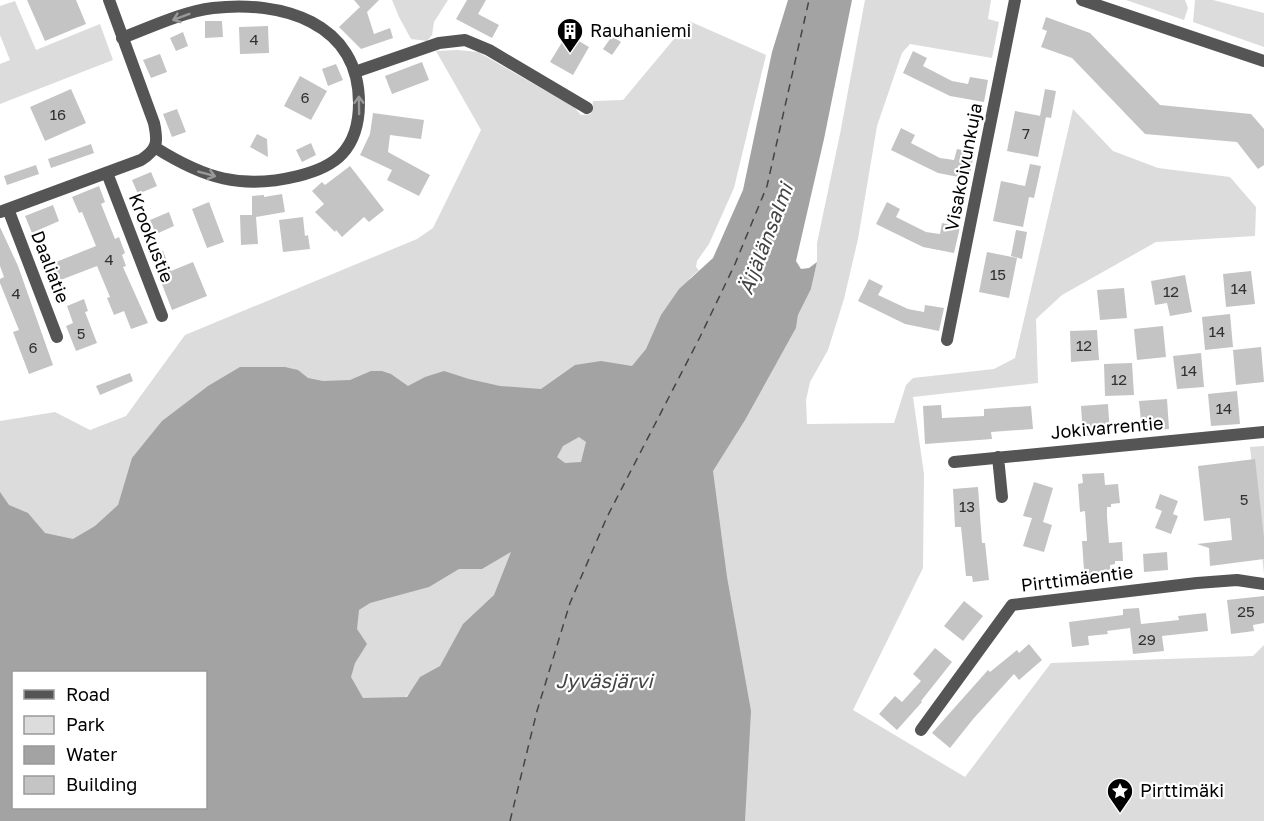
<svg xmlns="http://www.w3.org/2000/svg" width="1264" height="821" font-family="'Golos Text',sans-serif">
  <rect width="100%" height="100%" fill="#fff"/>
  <path fill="#dcdcdc" d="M392,0H448L434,22L432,35L427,41L411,39L399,17Z
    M865,0H991L988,19L999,22L992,58L910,44L902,53L877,126L858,239L844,299L828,350L810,382L806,400L807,424L894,423L906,385L913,378L994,369L1015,358L1073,109L1113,151L1158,168L1230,177L1256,207L1255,236L1156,242L1062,295L1036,319L1038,383L913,397L924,474L923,568L853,710L965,777L1051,663L1253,656L1264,645V821H678L724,558L721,533L680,560L755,354L777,362L796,328L798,315L811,289L817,262V243L840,134Z
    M1126,0H1185L1188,8L1184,20Z
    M1195,0H1213L1264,13V47L1193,22Z
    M15,1L36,50L100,24L113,60L0,104V64L10,60L0,35V6Z
    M689,21L766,55L734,188L709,244L697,261L696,267L699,270L690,278L531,586L347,749L272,666L0,661V421L55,412L90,430L126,416L185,335L417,239L433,228L481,130L436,51L458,50L478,52L574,107L581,115L591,114L593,101L623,100Z
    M1264,446V574L1250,447Z"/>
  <path fill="#a3a3a3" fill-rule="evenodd" d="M788,0H852L824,139L796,261L801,269L809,268L817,262L811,289L798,315L796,328L745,420L713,471L727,577L751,711L745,821H0V492L9,505L28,513L45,533L73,539L95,526L118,505L132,458L162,421L208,386L240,367H285L298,370L308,378L323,381L350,380L371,371H382L391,374L408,386L425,377L444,371L469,379L500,386L541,389L575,365L601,361L632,366L646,349L661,315L679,289L713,258L743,190L772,52ZM579,437L586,442L581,462L565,463L557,457L563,446ZM511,552L494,595L463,624L440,666L420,677L407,697L363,698L351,677L355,663L367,644L357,629L359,610L370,603L429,587L459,569H482ZM206,672V808H14V672Z"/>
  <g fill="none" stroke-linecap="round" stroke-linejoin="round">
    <path stroke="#444" stroke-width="1.5" stroke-dasharray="8 6" stroke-linecap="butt" d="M510,821L537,711L570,603L607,517L700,337L735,264L767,186L809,0"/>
  </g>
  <path fill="#c4c4c4" d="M27,0H76L86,24L45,41Z
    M354,0H379L367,12L374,34L390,28L393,38L361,49L339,27L360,7Z
    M467,0H486L478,14L499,25L492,38L456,19Z
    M1046,17L1090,33L1160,105L1251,114L1264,129V165L1258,169L1237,142L1145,134L1072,58L1041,47L1047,31L1042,29Z
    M205,21H222L223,37L205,38Z
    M268,26L269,53L240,54L239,27Z
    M183,32L188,46L176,51L170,38Z
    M567,34L589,47L573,75L550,62Z
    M612,36L621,42L612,55L603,49Z
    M913,51L927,58L923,66L952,81L968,84L970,77L988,80L984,102L950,96L903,73Z
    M160,54L167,72L151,78L143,60Z
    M422,62L429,80L392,94L385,76Z
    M336,64L343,80L328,86L322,69Z
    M300,76L327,91L311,120L284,106Z
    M71,89L86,123L45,141L30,107Z
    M1045,89L1056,91L1051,118L1040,116Z
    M177,109L186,132L172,137L163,114Z
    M1015,111L1046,117L1038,157L1007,151Z
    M373,113L424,120L421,139L390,135L388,152L430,175L419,196L387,180L392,170L360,155L370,134Z
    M901,128L915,135L911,143L940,158L954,160L957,149L974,153L969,179L938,173L891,150Z
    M257,134L267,139L268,157L250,147Z
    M311,143L316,155L302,162L296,150Z
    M91,144L94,153L51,168L48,159Z
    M1030,164L1041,166L1034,198L1029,197L1023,227L993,221L1001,181L1025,186Z
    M36,165L39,174L7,185L4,176Z
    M350,166L384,210L369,222L364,217L342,237L336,230L335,232L315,212L324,204L312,191L322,182L325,185Z
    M151,172L157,186L138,194L132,180Z
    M99,186L105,202L101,204L115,239L119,237L125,253L122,255L126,266L123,267L148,323L131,329L124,311L114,315L107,298L110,297L97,266L58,281L51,264L96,246L82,212L79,213L72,197Z
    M282,194L285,212L256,217L258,244L241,245L240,215H252V196L264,195V197Z
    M209,202L224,242L207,248L192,209Z
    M887,202L900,209L896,217L926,232L940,234L942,223L960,227L954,253L923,247L876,224Z
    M53,205L59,221L32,233L25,216Z
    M169,212L174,226L156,234L150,220Z
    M303,217L305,236L308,235L310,249L283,252L279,220Z
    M0,227L18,266L53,365L29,374L13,332L19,330L0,283V279L4,277L0,266Z
    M1016,230L1027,232L1022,259L1011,256Z
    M163,251L171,271L193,262L207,296L172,310L151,256Z
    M987,252L1017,258L1009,298L979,292Z
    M1251,271L1255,304L1226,307L1223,274Z
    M1185,275L1192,312L1170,316L1167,303L1155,305L1151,281Z
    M869,279L883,286L878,295L908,309L924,312L925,305L944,308L939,331L905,324L858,301Z
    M1124,288L1127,318L1100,320L1097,290Z
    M84,299L88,311L85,312L97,343L76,351L66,326L73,323L67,306Z
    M1230,314L1233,347L1205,350L1202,317Z
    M1163,326L1166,357L1137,360L1134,329Z
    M1097,330L1099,360L1071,362L1070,331Z
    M1261,347L1264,382L1236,385L1233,350Z
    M1201,353L1204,387L1177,389L1173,356Z
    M1132,363L1134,395L1105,396L1104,364Z
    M130,373L133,381L100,395L96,386Z
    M1237,391L1240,424L1211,426L1208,394Z
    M1167,399L1169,429L1142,431L1139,401Z
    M1108,404L1110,435L1083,436L1081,406Z
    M941,405L942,418L984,416V409L1031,406L1033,429L991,432L992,439L925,444L923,406Z
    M1255,459L1264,538V559L1210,566L1209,548L1197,544L1232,540L1230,518L1204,521L1198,466Z
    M1104,473L1105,485L1118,484L1120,503L1111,504V507H1107V516L1109,543L1122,542L1123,561H1115V564L1110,565L1111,574L1089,575V569L1084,570L1082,541H1087L1085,511L1080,512L1078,484L1083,483L1082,474Z
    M1034,482L1053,488L1043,522L1052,525L1044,552L1023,546L1032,518L1023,516Z
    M978,487L982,543H985L989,580L973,582L972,576H966L961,527H955L953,489Z
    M1160,494L1178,501L1173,514L1178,516L1171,534L1155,528L1162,511L1155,508Z
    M1167,552L1168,570L1144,572L1143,554Z
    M1264,596V623L1253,625L1254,631L1231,634L1227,600Z
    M964,601L983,616L963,641L944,626Z
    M1139,608L1141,624L1179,620L1178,616L1206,613L1208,631L1162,636L1164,651L1133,654L1130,628L1107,631L1108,634L1088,636L1089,645L1072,647L1069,622L1123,615V609Z
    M1029,644L1042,660L1019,680L1014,674L974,718L950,748L932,733L988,670L990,672L1017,650L1019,653Z
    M935,648L952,662L921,701L922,702L897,730L879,714L895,696L902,702L921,681L913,674Z"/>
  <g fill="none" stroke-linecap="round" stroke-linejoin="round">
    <path stroke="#555" stroke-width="12" d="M1082,0L1264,61
      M122,38C151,27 182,12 213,8C281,0 359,22 359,103C359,120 355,140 342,154C331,166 314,172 298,176C241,190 204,178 156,148
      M355,72L439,43L465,40L489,50L587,108
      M107,173L162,316
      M8,209L57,337
      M0,212L141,160C158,149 158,142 154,123L109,0
      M947,340L1015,0
      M998,457L1002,497
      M954,462L1264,432
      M921,730L1012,605L1197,583L1237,580L1264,584"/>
  </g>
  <defs><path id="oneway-shaft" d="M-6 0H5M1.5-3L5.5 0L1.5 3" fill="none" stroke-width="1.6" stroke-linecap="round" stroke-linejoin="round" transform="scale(1.5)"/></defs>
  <g stroke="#999">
    <use href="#oneway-shaft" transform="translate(181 17) rotate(160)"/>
    <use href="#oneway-shaft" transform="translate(359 105) rotate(-91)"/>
    <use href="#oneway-shaft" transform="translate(207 174) rotate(15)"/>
  </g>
  <defs>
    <g id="building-pin" transform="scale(1.35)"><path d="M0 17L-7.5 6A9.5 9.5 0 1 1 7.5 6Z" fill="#000" stroke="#fff"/><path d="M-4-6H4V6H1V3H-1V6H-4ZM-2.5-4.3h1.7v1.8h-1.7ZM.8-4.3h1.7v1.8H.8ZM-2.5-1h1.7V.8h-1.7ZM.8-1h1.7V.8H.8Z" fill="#fff"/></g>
    <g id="sight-pin" transform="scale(1.35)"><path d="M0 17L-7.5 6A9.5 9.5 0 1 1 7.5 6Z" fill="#000" stroke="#fff"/><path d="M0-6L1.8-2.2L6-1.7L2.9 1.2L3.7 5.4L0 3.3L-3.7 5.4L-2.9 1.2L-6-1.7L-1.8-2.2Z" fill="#fff"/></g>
  </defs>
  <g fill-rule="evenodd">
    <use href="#building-pin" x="570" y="31"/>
    <use href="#sight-pin" x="1120" y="791"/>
  </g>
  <g text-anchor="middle" stroke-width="4.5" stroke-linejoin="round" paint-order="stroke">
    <g font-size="15" fill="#313131">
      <text x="254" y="45">4</text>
      <text x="305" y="103">6</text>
      <text x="58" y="120">16</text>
      <text x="1026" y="139">7</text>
      <text x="109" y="265">4</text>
      <text x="998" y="280">15</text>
      <text x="1239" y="294">14</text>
      <text x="1171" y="297">12</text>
      <text x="16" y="299">4</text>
      <text x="1217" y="337">14</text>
      <text x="81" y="339">5</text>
      <text x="1084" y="351">12</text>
      <text x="33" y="353">6</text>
      <text x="1189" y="376">14</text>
      <text x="1119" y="385">12</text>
      <text x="1224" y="414">14</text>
      <text x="1244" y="505">5</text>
      <text x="967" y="512">13</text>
      <text x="1246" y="617">25</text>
      <text x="1147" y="645">29</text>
    </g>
    <g font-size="18" fill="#000" stroke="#fff" text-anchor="start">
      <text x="590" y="37">Rauhaniemi</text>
      <text x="1140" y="797">Pirttimäki</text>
    </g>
    <g font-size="18" fill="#000" stroke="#fff">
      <text transform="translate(964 167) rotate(-79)" y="6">Visakoivunkuja</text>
      <text transform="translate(151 238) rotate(69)" y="6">Krookustie</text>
      <text transform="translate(50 267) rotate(69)" y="6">Daaliatie</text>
      <text transform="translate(1107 428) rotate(-5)" y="6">Jokivarrentie</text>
      <text transform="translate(1077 579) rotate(-7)" y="6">Pirttimäentie</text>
    </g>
    <g font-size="20" font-style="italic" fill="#444" stroke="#fff">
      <text transform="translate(766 239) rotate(-69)" y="7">Äijälänsalmi</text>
      <text x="604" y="688">Jyväsjärvi</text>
    </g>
  </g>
  <rect x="12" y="671" width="195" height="138" fill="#ffffff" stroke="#999999" stroke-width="1.5"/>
  <rect x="24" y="690" width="30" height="9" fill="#555555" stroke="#999999" stroke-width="1.5"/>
  <text x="66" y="701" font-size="18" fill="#000000">Road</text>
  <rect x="24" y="716" width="30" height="18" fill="#dcdcdc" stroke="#999999" stroke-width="1.5"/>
  <text x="66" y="731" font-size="18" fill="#000000">Park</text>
  <rect x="24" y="746" width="30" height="18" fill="#a3a3a3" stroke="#999999" stroke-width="1.5"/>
  <text x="66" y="761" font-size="18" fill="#000000">Water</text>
  <rect x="24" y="776" width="30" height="18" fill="#c4c4c4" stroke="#999999" stroke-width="1.5"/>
  <text x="66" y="791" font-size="18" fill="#000000">Building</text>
</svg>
